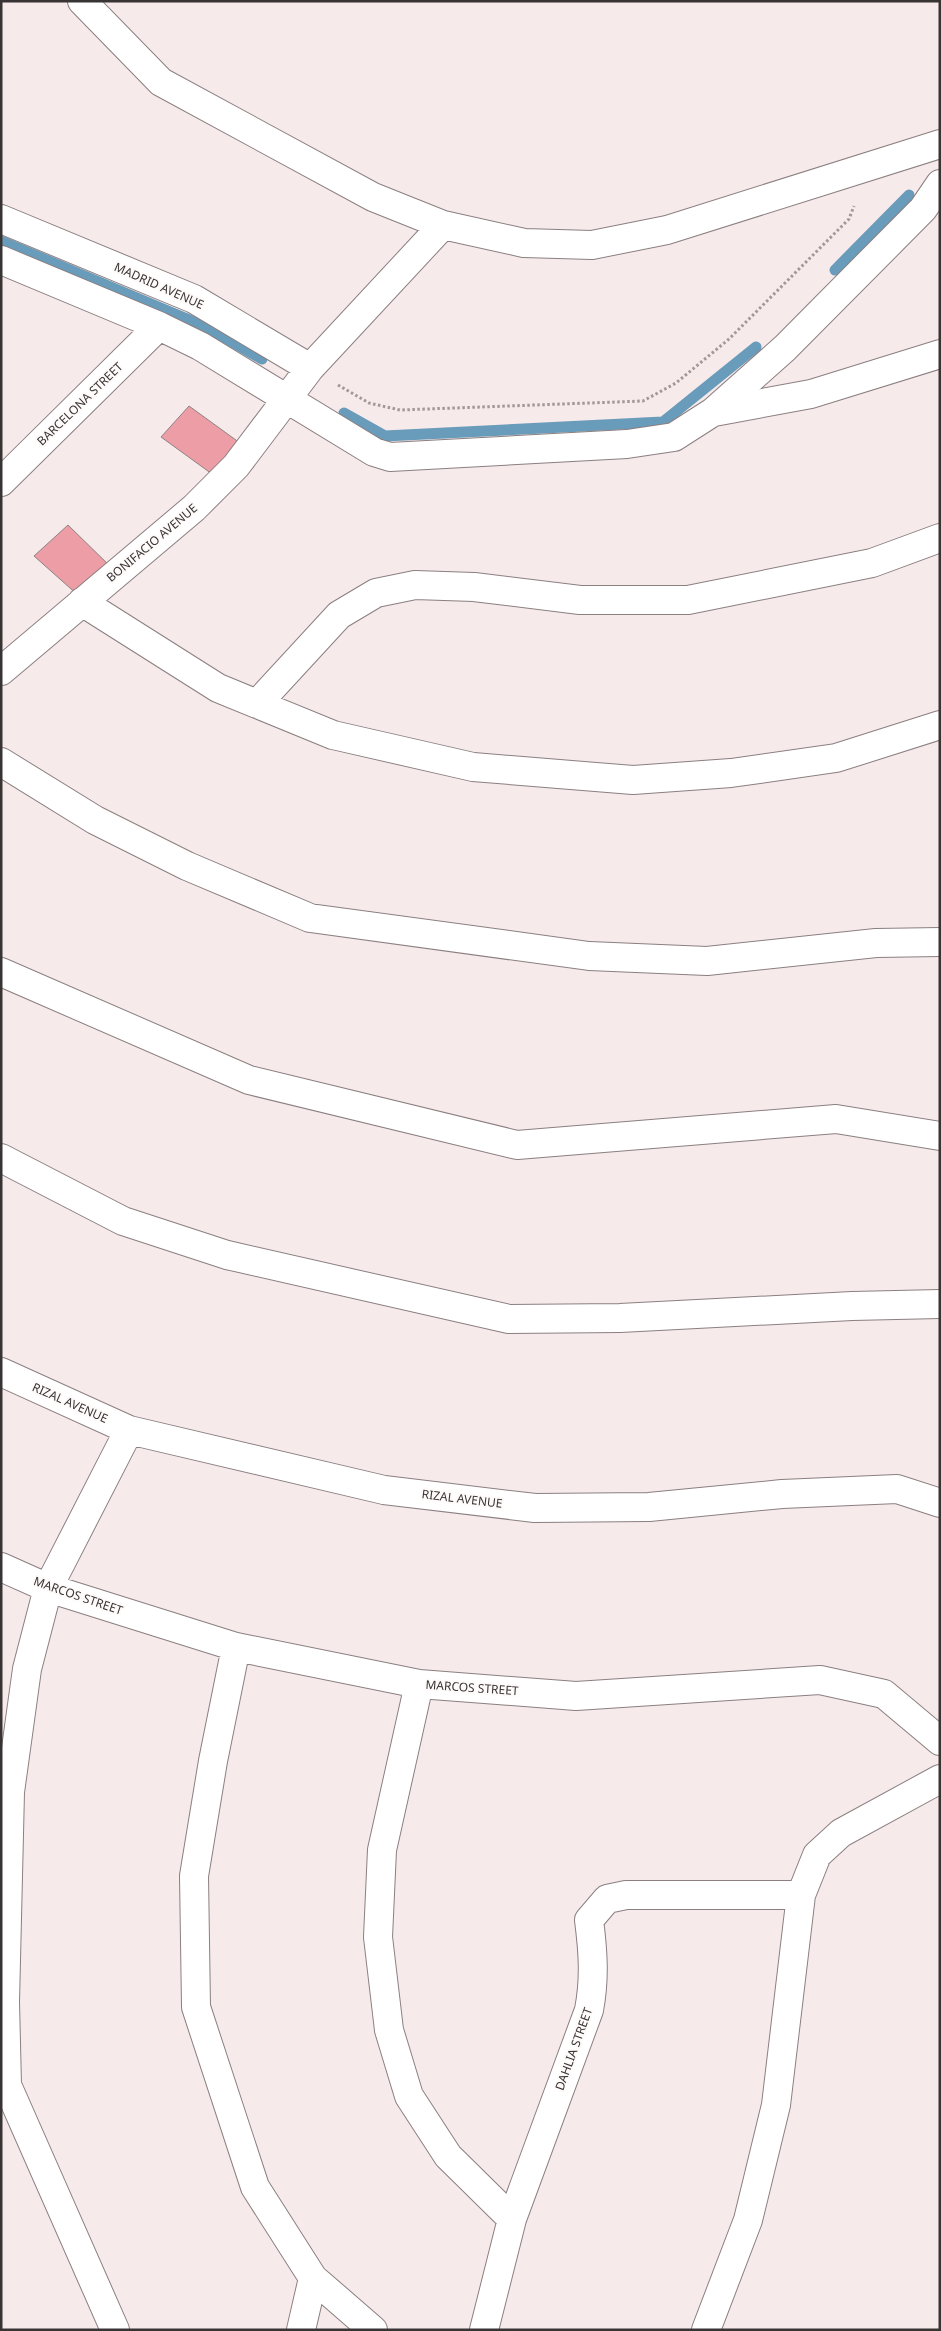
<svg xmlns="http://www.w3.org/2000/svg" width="941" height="2331" font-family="'Noto Sans',sans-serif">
  <rect width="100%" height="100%" fill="#f7eaeb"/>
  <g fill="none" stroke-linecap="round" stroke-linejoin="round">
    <path stroke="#699cba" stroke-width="11" d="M1,241L206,327L262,359
      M835,270L909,195
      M344,413L385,436L663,422L756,347"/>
  </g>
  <path fill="#ec9da5" stroke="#8e8383" d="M189,406L240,443L212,474L161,437Z
    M68,525L114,570L79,596L34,556Z"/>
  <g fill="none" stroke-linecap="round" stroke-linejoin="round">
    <g stroke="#8b7f80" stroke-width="30">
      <path id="street" d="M82,1L161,82L373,197L443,225L524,243L592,245L667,230L940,144
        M1,219L194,299L310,368
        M1,260L159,326L200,346L374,452L390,457L627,444L674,437L713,412L785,348L923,209L940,184
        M714,412L811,394L940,354
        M1,482L159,326
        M82,602L218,688L333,735L473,767L633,780L731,773L836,758L940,725
        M1,671L194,508L236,466L310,368L443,225
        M257,704L339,615L376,593L415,585L474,587L580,600H688L872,563L940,538
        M1,762L95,820L187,866L310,918L589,956L707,961L876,943L940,942
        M1,972L249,1080L517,1145L836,1119L940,1136
        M1,1158L123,1221L227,1255L509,1319L620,1318L852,1306L940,1304
        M1,1372L129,1430L384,1490L535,1508L649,1507L782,1494L897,1489L940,1503
        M1,1567L48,1588L236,1647L419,1684L576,1696L820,1680L884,1694L940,1741
        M236,1647L213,1761L194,1876L196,2007L255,2187L313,2278L373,2330
        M419,1684L382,1850L378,1937L389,2030L409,2096L448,2156L512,2219
        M115,2330L7,2085L5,2002L10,1792L27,1669L48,1588L129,1430
        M301,2330L313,2278
        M484,2330L512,2219L589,2010C595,1979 593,1951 589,1920L607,1899L626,1895H801
        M706,2330L748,2220L776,2105L801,1895L817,1855L841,1833L940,1779"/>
    </g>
    <path stroke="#a29899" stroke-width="3" stroke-dasharray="2.5 2.5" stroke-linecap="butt" d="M338,385L369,403L400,410L643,401L676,383L729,339L849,219L854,206"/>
    <use href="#street" stroke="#fff" stroke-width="28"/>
  </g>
  <g text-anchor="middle" stroke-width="4" stroke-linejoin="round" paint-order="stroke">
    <g font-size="12" fill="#393434" stroke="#fffafa">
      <text transform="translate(159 286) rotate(24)" y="4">MADRID AVENUE</text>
      <text transform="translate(80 404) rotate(-44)" y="4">BARCELONA STREET</text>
      <text transform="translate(152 543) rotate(-40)" y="4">BONIFACIO AVENUE</text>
      <text transform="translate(70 1403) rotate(24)" y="4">RIZAL AVENUE</text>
      <text transform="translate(462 1499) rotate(7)" y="4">RIZAL AVENUE</text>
      <text transform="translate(78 1596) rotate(19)" y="4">MARCOS STREET</text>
      <text transform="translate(472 1688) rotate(4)" y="4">MARCOS STREET</text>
      <text transform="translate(574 2049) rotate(-70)" y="4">DAHLIA STREET</text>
    </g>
  </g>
  <rect width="941" height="2331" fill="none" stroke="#393434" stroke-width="5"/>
</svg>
